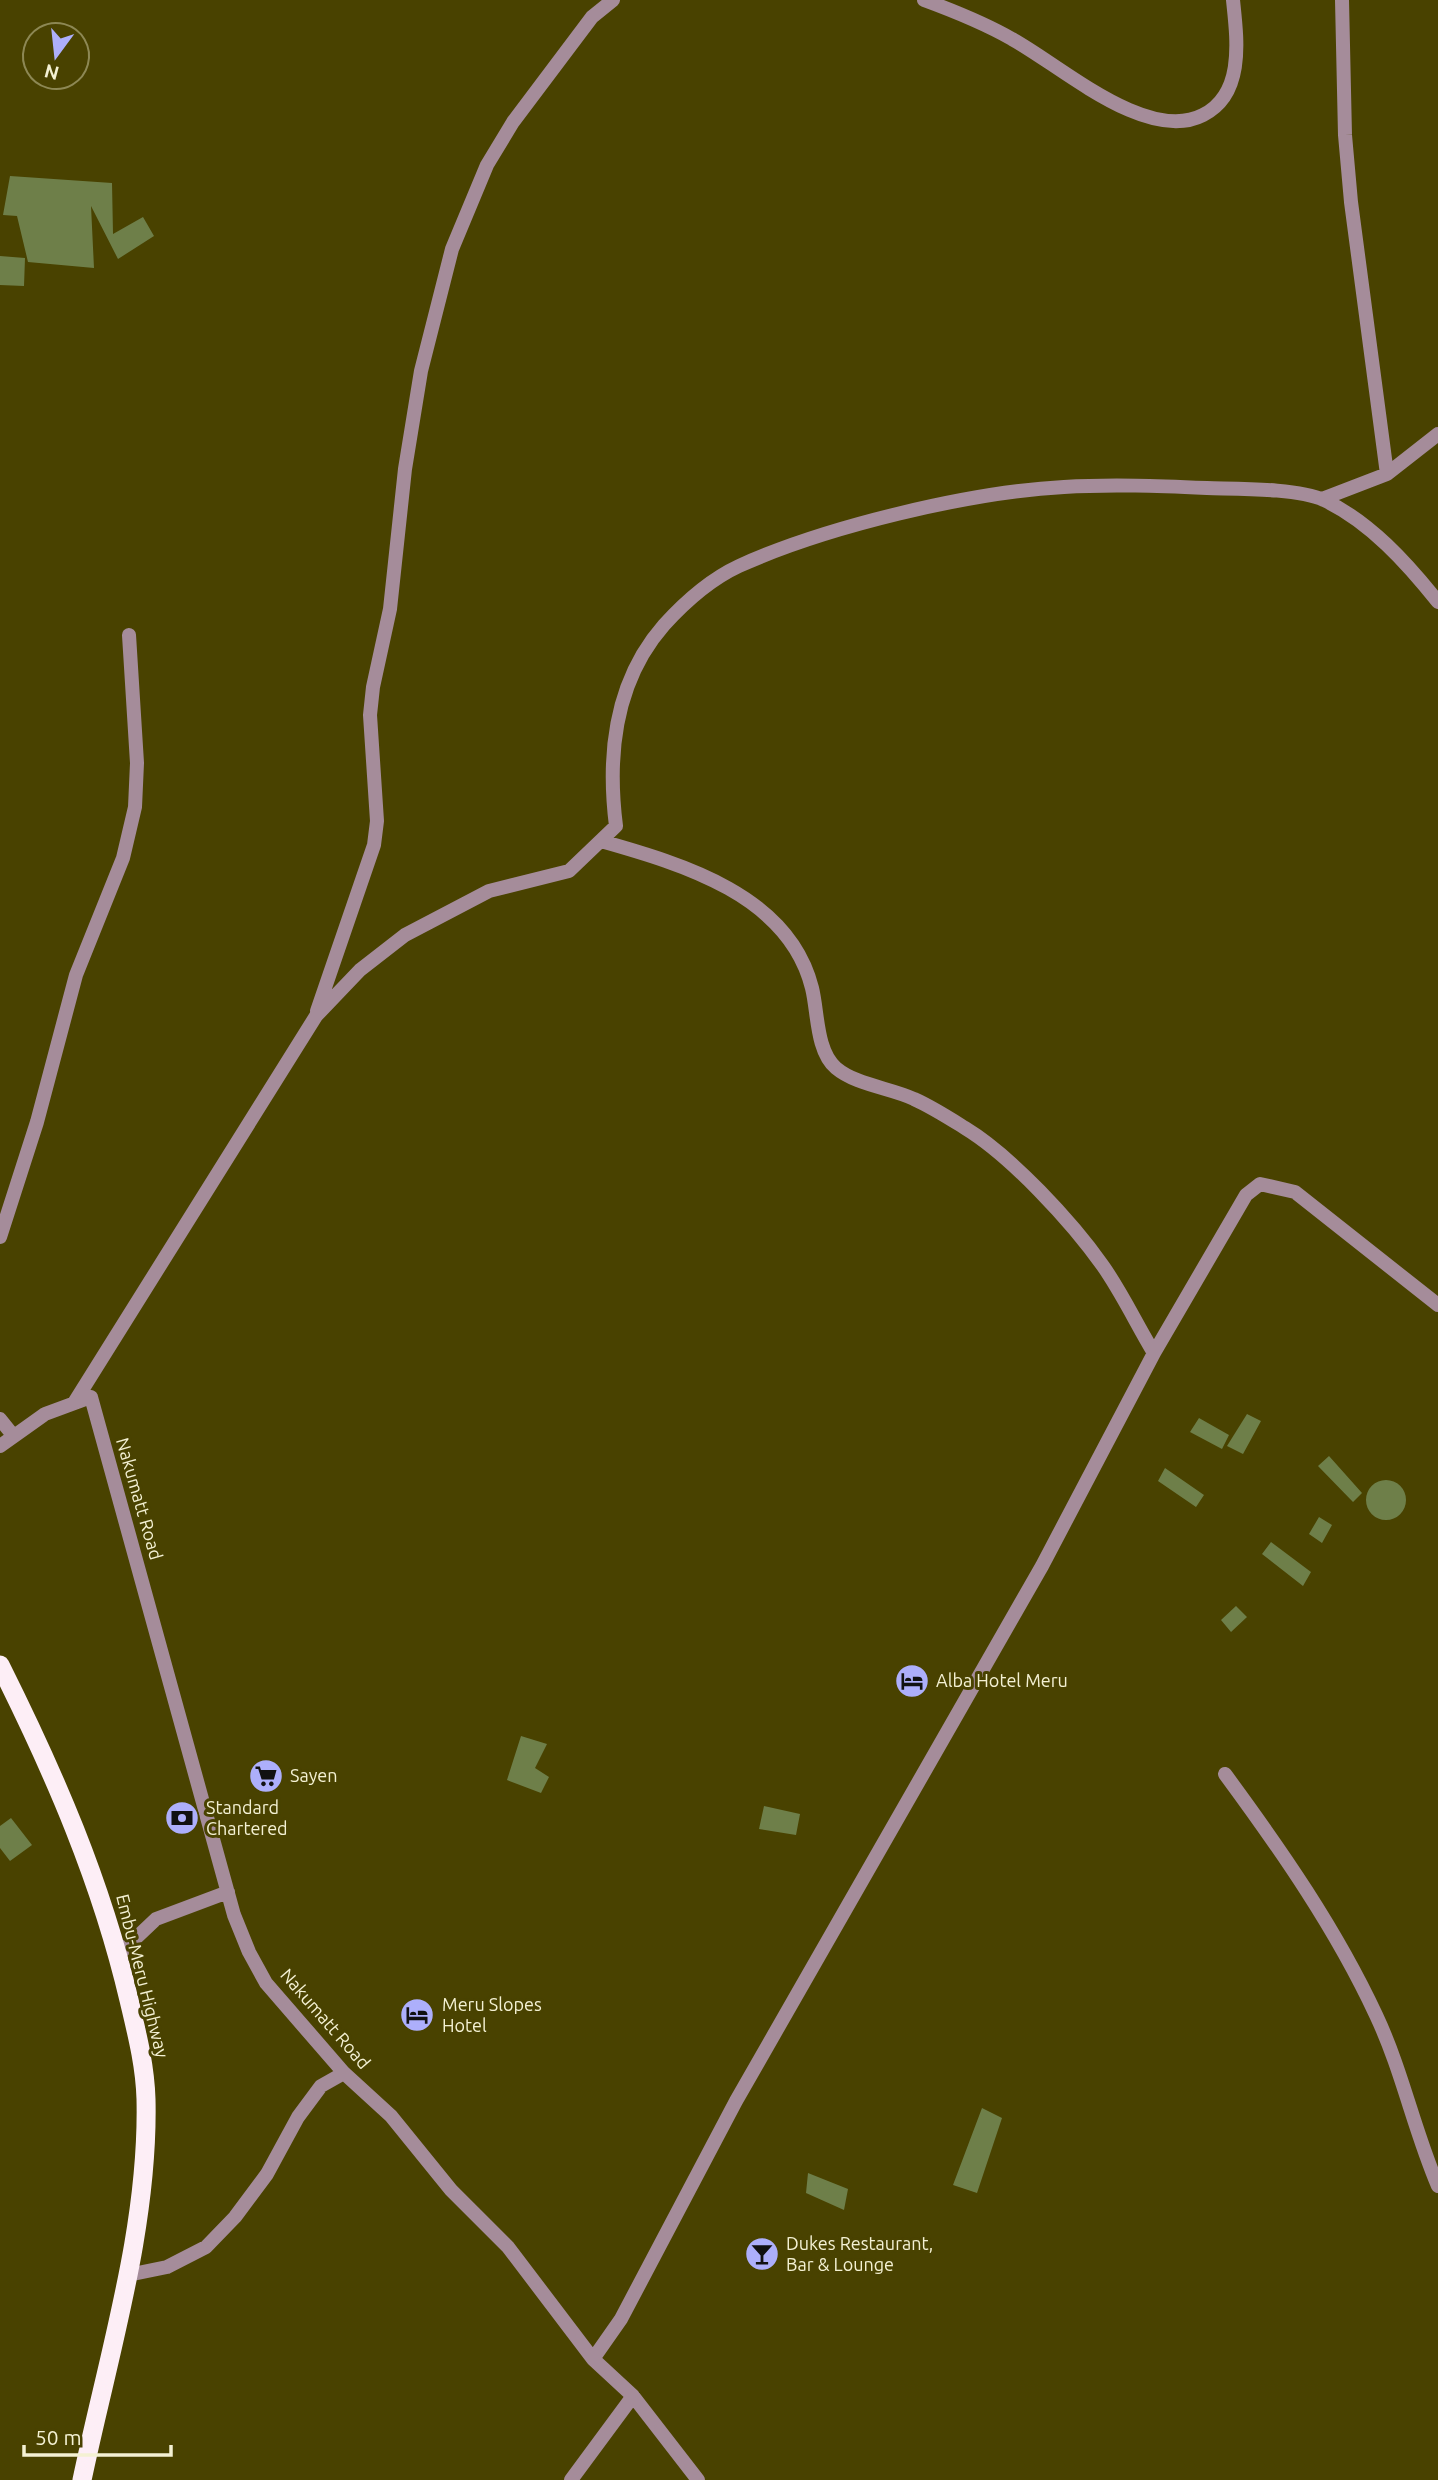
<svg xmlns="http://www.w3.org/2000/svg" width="1438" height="2480" font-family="Ubuntu,sans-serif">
  <rect width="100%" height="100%" fill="#494200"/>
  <path fill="#6e7f49" d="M10,176L112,183L113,234L143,217L154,236L118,259L91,206L94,268L28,262L17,216L3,215Z
    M0,256L25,258L24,286L0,285Z
    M1247,1414L1261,1421L1243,1454L1227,1446Z
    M1199,1418L1229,1435L1222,1449L1190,1432Z
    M1329,1456L1362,1493L1353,1502L1318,1466Z
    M1165,1468L1204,1495L1196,1507L1158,1481Z
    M1366 1500a20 20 0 1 1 40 0a20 20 0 1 1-40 0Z
    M1319,1517L1332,1525L1322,1543L1309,1534Z
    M1271,1542L1311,1572L1303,1586L1262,1554Z
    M1236,1606L1247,1617L1231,1632L1221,1620Z
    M521,1736L547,1744L535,1768L549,1777L541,1793L507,1780Z
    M764,1806L800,1814L796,1835L759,1829Z
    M11,1818L32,1845L10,1861L0,1848V1826Z
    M982,2108L1002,2118L977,2193L953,2185Z
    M808,2173L848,2189L844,2210L806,2193Z"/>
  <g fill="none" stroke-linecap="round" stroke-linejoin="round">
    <path stroke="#a58c9a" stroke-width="14" d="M924,0C954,11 984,23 1012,39C1060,65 1147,144 1203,115C1245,94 1237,39 1233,0
      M1342,0L1345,135L1351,202L1387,474
      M1322,499L1387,474L1438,434
      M601,841C682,864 789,895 812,988C818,1012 816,1051 836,1068C856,1085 891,1088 914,1099C932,1107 949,1118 965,1128C1011,1156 1072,1222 1103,1266C1122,1293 1137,1325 1154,1353
      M317,1011L374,845L377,821L370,715L373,687L390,609L405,469L421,371L452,249L487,165L513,122L592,17L613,0
      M0,1237L37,1122L76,975L123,858L135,807L137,763L129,635
      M74,1403L316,1016L360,970L405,935L489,891L569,871L616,826C607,755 614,682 664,625C684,603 711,579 739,566C825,527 969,492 1064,487C1111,484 1160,486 1207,488C1237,489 1297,488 1324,500C1370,522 1407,563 1438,602
      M0,1419L12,1434
      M0,1446L45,1414L91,1397L234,1915L249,1952L266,1983L344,2073L391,2116L451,2190L508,2247L593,2359L633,2396L698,2480
      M1225,1774C1281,1850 1336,1929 1376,2015C1402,2070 1414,2130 1438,2186
      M119,1954L156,1919L228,1892
      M128,2275L167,2267L206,2247L235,2217L267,2174L298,2117L321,2086L344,2073
      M593,2359L621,2319L736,2101L1042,1566L1154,1353L1246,1195L1260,1184L1295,1192L1438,1305
      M571,2480L633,2396"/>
    <path stroke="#fdeef6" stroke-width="19" d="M0,1665C55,1775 101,1881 129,2000C137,2034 145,2065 146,2099C149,2227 108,2356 82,2480"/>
  </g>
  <defs>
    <g id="hotel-disc" transform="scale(1.75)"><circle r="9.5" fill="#adaffb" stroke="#494200"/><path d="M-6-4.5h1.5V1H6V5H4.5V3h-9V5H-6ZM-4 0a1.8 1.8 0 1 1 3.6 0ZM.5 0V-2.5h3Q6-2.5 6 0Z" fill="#111"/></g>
    <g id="supermarket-disc" transform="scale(1.75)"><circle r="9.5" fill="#adaffb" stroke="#494200"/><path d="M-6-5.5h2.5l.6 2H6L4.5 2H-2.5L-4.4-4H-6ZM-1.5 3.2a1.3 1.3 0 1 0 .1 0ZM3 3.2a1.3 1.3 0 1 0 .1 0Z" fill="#111"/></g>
    <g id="bank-disc" transform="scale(1.75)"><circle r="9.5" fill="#adaffb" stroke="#494200"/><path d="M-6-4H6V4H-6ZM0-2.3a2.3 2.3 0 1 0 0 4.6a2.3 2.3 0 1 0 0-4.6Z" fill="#111"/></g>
    <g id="bar-disc" transform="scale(1.75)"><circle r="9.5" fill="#adaffb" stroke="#494200"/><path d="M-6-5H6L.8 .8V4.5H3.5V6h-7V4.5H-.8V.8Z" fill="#111"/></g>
  </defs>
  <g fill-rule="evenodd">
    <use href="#hotel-disc" x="912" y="1681"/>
    <use href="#supermarket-disc" x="266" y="1776"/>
    <use href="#bank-disc" x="182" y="1818"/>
    <use href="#hotel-disc" x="417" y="2015"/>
    <use href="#bar-disc" x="762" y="2254"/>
  </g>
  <g text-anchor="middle" stroke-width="6" stroke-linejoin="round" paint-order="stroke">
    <g font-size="18" fill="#f4f1d3" stroke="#494200">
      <text transform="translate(139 1499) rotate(74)" y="6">Nakumatt Road</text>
      <text transform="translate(142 1976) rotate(76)" y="6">Embu-Meru Highway</text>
      <text transform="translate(325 2019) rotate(49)" y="6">Nakumatt Road</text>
    </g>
    <g font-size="18" fill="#f4f1d3" stroke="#494200" text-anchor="start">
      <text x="936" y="1687">Alba Hotel Meru</text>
      <text x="290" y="1782">Sayen</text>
      <text x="206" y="1814">Standard<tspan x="206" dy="21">Chartered</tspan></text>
      <text x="442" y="2011">Meru Slopes<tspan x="442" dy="21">Hotel</tspan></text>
      <text x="786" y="2250">Dukes Restaurant,<tspan x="786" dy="21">Bar &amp; Lounge</tspan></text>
    </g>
  </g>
  <g transform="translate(56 56) rotate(195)"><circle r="33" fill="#494200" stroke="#8d8854" stroke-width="2"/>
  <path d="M0-5L12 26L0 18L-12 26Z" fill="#adaffb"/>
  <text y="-10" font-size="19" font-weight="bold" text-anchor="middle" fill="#f4f1d3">N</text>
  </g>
  <path d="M24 2445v10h147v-10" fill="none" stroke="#f4f1d3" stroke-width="3.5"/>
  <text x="35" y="2445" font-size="21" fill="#f4f1d3" stroke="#494200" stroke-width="5" paint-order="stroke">50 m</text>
</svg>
